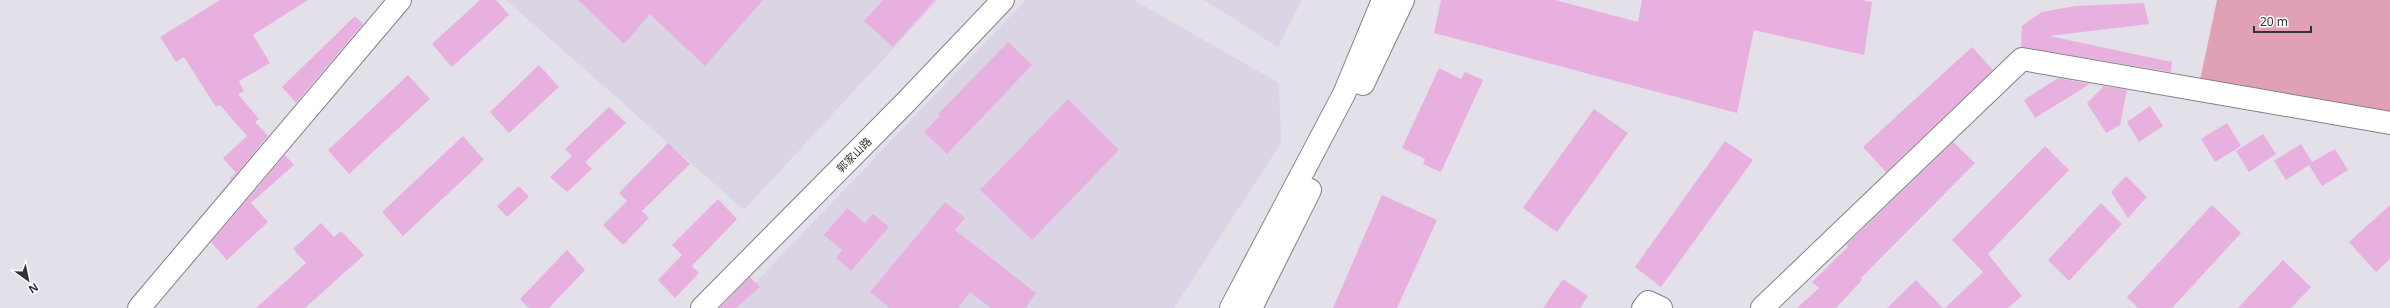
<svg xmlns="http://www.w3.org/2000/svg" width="2390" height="308" font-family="'Noto Sans','Noto Sans SC',sans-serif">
  <rect width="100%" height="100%" fill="#e4e0e9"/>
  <path fill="#dbd4e5" d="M506,0H938L744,210Z
    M1026,0H1134L1279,83L1281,143L1174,308H731Z
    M1204,0H1302L1278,47Z"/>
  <path fill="#e0a1b5" d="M2217,0H2390V114L2200,80Z"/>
  <path fill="#e7b0df" d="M220,0H308L253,35L270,63L239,81L244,91L238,94L259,119L255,122L268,136L231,180L230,178L236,173L223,158L247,136L220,105L216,107L184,57L176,62L160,37Z
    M480,0H496L509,15L452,67L432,44Z
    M578,0H763L705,66L650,14L624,44Z
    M883,0H935L893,47L864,21Z
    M1441,0H1555L1638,22L1642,0H1862L1872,2L1864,55L1754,30L1737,113L1434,33Z
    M2144,3L2149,24L2049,36L2172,62L2171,72L2021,47L2022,26L2042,12L2075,6Z
    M355,16L363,24L296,103L282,87Z
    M1008,42L1032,65L947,154L924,132L940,116L938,114Z
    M1972,47L1993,70L1886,172L1863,147Z
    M539,65L559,87L509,133L490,112Z
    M1439,68L1461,79L1465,72L1483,80L1441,172L1423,164L1425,159L1402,148Z
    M408,75L430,99L349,174L328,150Z
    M2058,78L2090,84L2035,118L2024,100Z
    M2104,86L2127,90L2120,125L2106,133L2087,103Z
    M1068,99L1119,150L1032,240L980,190Z
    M2150,106L2163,126L2139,142L2127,122Z
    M609,107L626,123L585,162L592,169L567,192L550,177L572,156L565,149Z
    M1594,109L1628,133L1557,232L1523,208Z
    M2227,123L2241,146L2215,162L2201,139Z
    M2263,134L2276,154L2249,172L2236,151Z
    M463,136L484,160L403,236L382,212Z
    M1725,141L1753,160L1661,287L1635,267Z
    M1953,142L1975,163L1861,278L1862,280L1836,308H1797L1819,288L1812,282L1848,247L1846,245Z
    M668,143L690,164L642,211L649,218L623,245L603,225L627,201L619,193Z
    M2301,144L2312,162L2335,149L2348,170L2322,186L2309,165L2286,180L2274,161Z
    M2045,146L2069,170L1988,254L2022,296L2008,308H1945L1983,272L1952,240Z
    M285,155L294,165L251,203L268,222L227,260L211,242Z
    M2126,176L2147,197L2128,218L2111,192Z
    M519,186L529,197L507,217L497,206Z
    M1382,195L1437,220L1397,308H1333Z
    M718,199L737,219L692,266L699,273L675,298L658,280L682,255L672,245Z
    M945,202L965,218L955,230L1036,293L1025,308H991L970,292L958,308H890L870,292Z
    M2101,203L2122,224L2069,281L2048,260Z
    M2212,205L2241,233L2172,308H2138L2127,297Z
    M2390,205V259L2376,272L2349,242Z
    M847,208L865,223L873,214L889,227L851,271L836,258L842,250L824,235Z
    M321,223L334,237L341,231L364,255L305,308H256L306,263L293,249Z
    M567,250L585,270L549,308H529L520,299Z
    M2283,260L2311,287L2291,308H2238Z
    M750,277L760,287L736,308H720Z
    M1563,279L1588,296L1580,308H1543Z
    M1916,280L1943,308H1887Z"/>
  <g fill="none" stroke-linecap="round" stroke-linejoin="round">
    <g stroke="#838088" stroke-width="24">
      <path id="minor" d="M1363,84L1403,0
        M139,308L400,0
        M702,308L905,103L1003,0
        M1231,308L1344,94L1383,0
        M1251,308L1310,190
        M1643,308L1648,302L1661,308
        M1762,308L2022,59L2390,123"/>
    </g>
    <use href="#minor" stroke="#fff" stroke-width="22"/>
  </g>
  <g text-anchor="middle" stroke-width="3" stroke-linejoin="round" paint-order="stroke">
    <g font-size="11" fill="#333235" stroke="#fff">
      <text transform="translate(854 155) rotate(-45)" y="4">郭家山路</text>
    </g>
  </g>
  <g transform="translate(28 280) rotate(147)" stroke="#ffffff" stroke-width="3" paint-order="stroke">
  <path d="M0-3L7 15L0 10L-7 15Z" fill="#333235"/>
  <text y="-6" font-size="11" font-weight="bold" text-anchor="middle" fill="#333235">N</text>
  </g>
  <path d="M2254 26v6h57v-6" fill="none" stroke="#333235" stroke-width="2"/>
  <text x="2260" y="26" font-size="12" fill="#333235" stroke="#ffffff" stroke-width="3" paint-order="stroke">20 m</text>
</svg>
